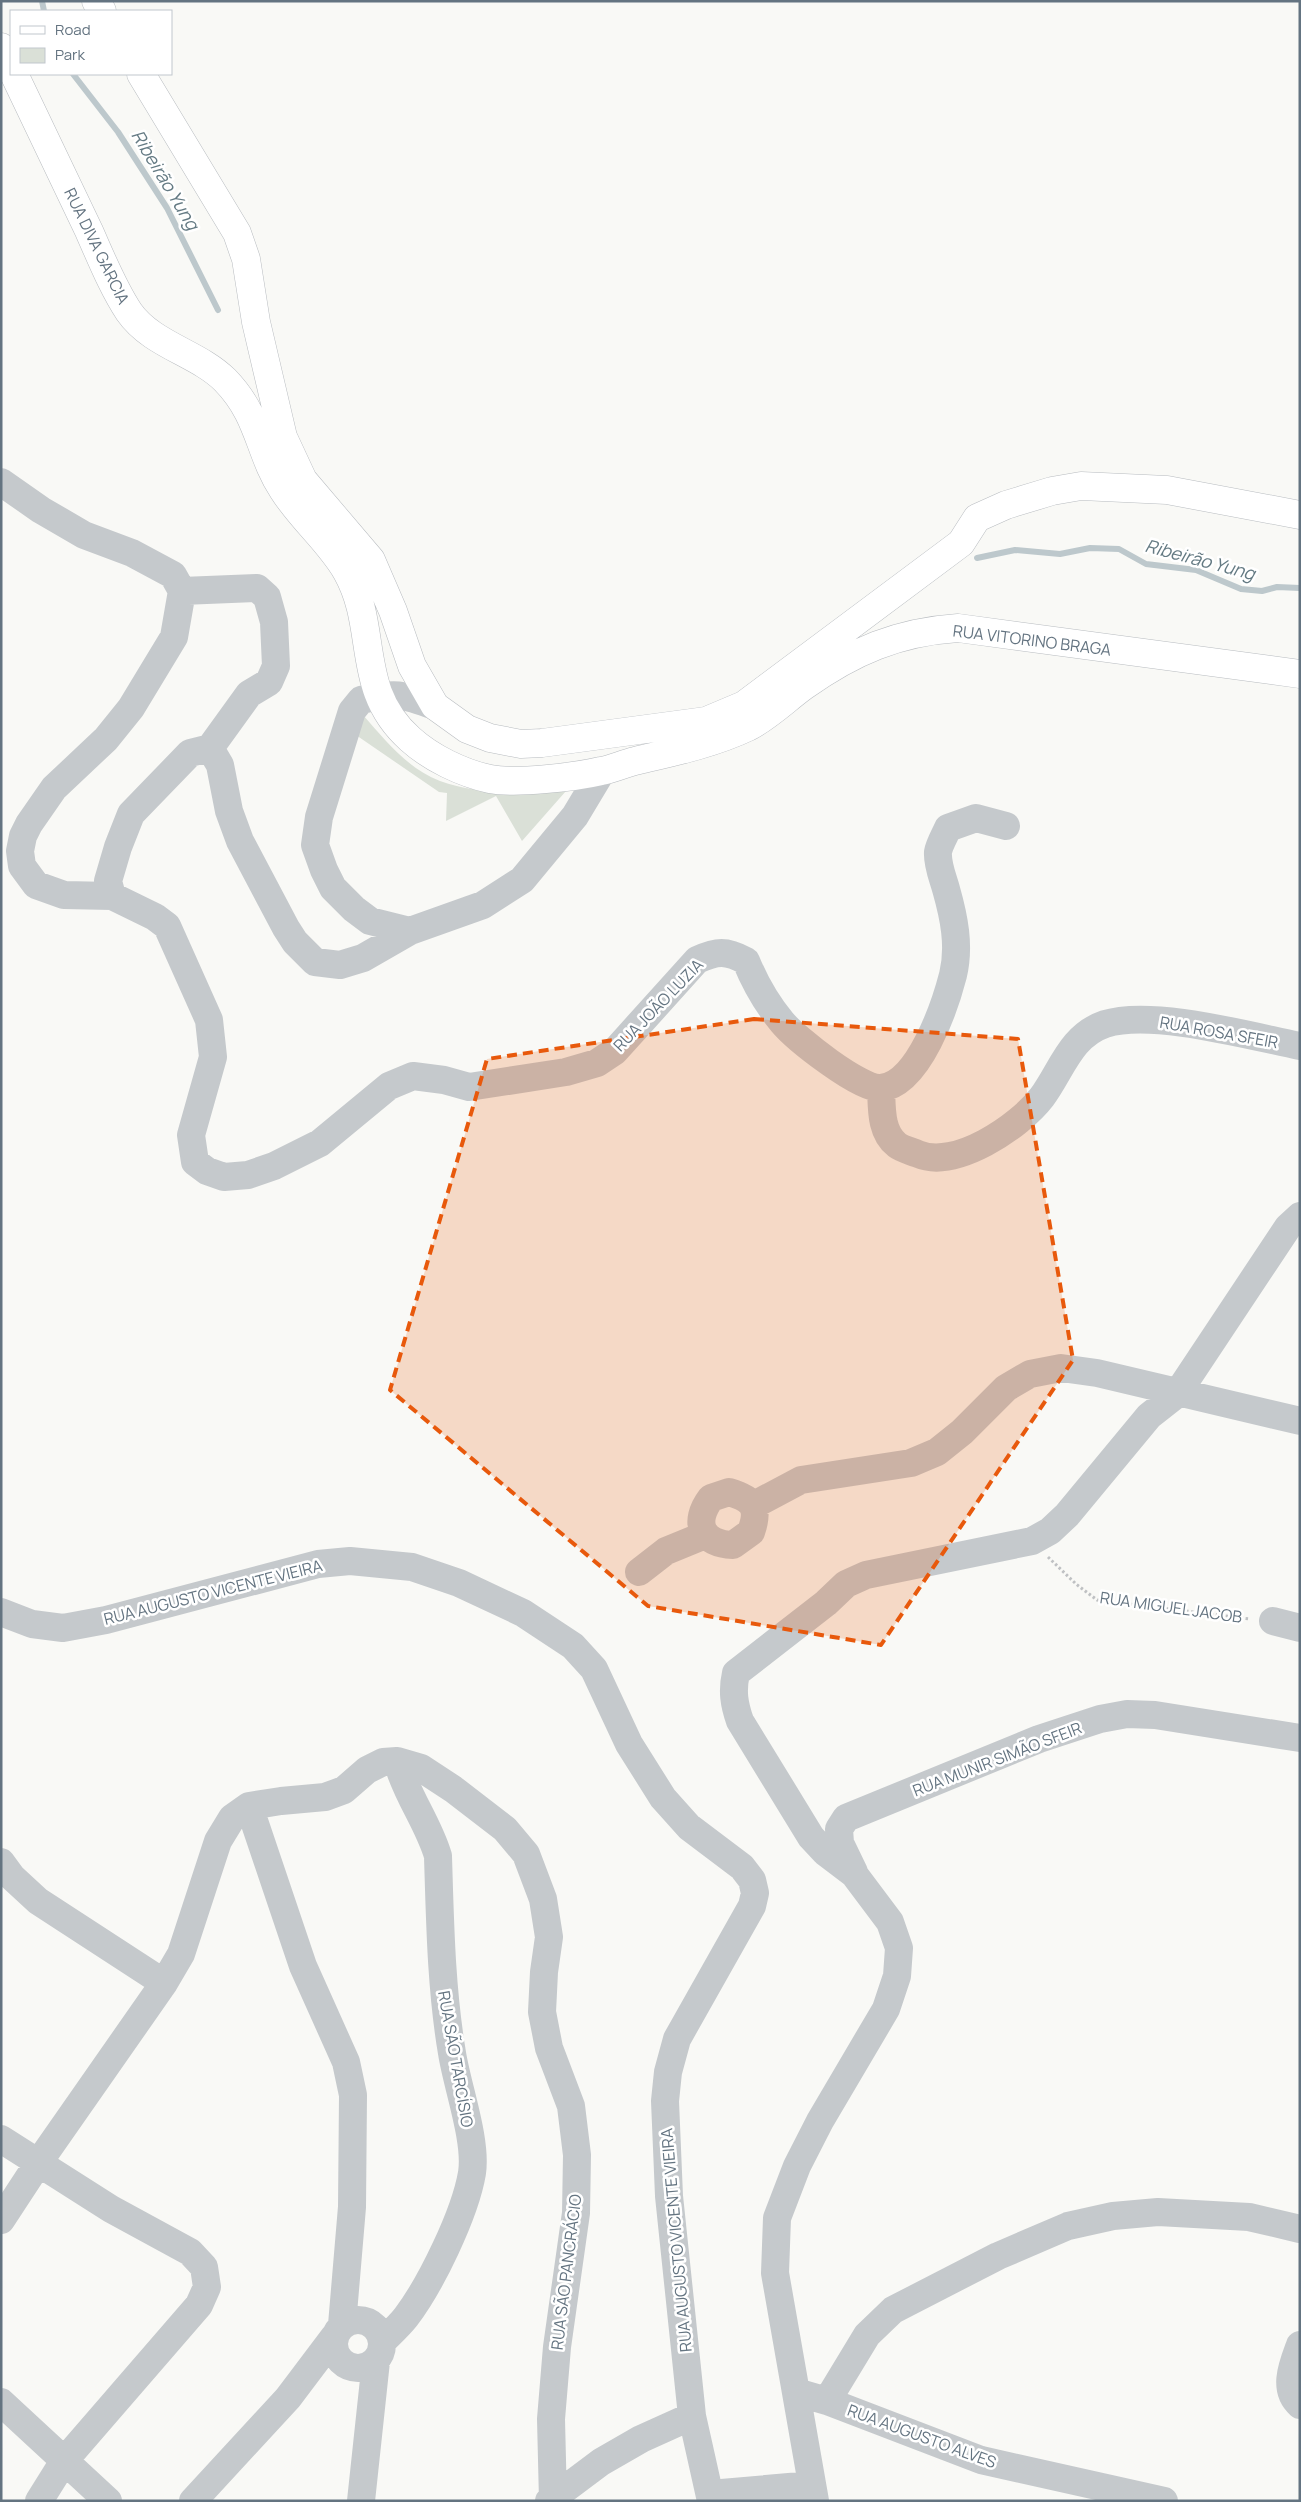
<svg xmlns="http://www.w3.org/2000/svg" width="1301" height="2502" font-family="Manrope,sans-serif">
  <rect width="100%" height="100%" fill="#f9f9f6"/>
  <path fill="#dae0d7" d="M363,715C385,740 408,769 440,781C479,796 526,790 566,791L522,841L496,796L446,821L447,793L439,792L353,733Z"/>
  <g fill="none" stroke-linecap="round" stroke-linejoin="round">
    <path stroke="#bdc8cc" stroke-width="6" d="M42,1L44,11
      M73,74L118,132L167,208L218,310
      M977,558L1015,550L1060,554L1090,548L1119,549L1146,564L1196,570L1241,589L1262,591L1277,587L1300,588"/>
    <g stroke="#b8bcc0" stroke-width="29">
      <path id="major" d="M96,1L102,11
        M1,47L11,68
        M14,74C39,126 64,179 89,231C101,258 113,288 129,312C152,345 198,353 225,380C261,417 258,452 283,490C302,520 330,542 347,572C379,629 354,689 410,739C431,758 462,773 490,779C516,784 575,777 601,771C612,769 623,764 635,761C673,752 712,744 748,727C768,717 786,699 804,686C853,651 898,632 958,628L1300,674
        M141,74L237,233L246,259L256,322L283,437L303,480L371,560L393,611L412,666L435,706L467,729L490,738L521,744L542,743L706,721L744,705L961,543L977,518L1006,505L1052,491L1081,486L1167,490L1300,515"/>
    </g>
    <path stroke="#bfc1c3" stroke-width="3" stroke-dasharray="2.5 2.5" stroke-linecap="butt" d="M1048,1557L1076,1584L1097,1600L1250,1619"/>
    <path stroke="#c5c9cc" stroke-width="28" d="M1,482L41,510L84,535L132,553L173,575L182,591L174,637L131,708L106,739L54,788L29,824L23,836L20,851L22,866L36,885L64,895L112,896L155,917L167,926L209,1020L213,1057L191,1135L195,1162L207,1171L224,1177L248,1175L274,1166L320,1143L389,1086L413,1076L444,1080L469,1087L566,1072L597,1063L615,1051L697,960C717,951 726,950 746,961C755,983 767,1004 782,1022C796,1039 861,1090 881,1088C919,1084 945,1006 953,975C960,946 954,917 946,889C943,878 937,864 938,852C939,845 945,835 948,828L976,818L1006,826
      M182,591L257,588L267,597L274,622L276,666L269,682L249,694L210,748
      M210,748L220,765L229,811L240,841L286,928L295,942L315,962L340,965L363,958L410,931L483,905L522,880L575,816L602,771
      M112,896L108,881L118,847L131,814L190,753L210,748
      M410,931L370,921L354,909L333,888L324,870L315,845L319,817L352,711L361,700C395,692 402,694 435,706
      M881,1088C882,1107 880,1132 897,1145C902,1149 911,1151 918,1154C955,1170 1019,1127 1042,1097C1062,1070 1070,1036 1105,1024C1152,1009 1250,1036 1300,1046
      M729,1492C753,1499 760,1507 751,1532L733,1545C702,1544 692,1523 711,1498Z
      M754,1505L801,1480L911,1463L937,1452L962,1432L1006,1388L1030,1374L1061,1368L1097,1373L1300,1421
      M639,1572L666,1551L705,1535
      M1,1612L32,1624L63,1628L106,1620L318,1564L350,1561L412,1567L459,1583L523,1613L573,1646L594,1669L629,1744L663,1798L689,1827L742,1867L752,1880L755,1893L752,1906L677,2039L668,2072L665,2101L669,2196L692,2416L711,2501
      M1273,1621L1300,1628
      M249,1806L303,1966L346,2062L353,2095L352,2207L342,2325
      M1,1862L12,1877L38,1901L164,1983
      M854,1872L840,1843L839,1829L846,1818L1039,1739L1100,1719L1127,1714L1155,1715L1300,1738
      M1,2139L111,2209L190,2252L204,2267L207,2287L199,2305L64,2461L39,2501
      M1,2220L39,2162L164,1983L181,1954L218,1841L232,1818L249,1806L281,1801L325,1797L344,1790L367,1770L383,1762L397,1761L421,1768L453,1789L505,1829L526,1854L543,1899L549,1937L544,1972L542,2012L549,2048L571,2106L577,2155L576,2213L557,2347L551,2419L553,2501
      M334 2344a24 24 0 1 1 48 0a24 24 0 1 1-48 0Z
      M382,2342C390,2334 399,2326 406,2317C431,2284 465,2214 472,2173C477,2140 457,2086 452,2053C441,1988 440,1921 438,1856C428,1822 406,1795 397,1761
      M1300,2345C1293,2364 1282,2389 1300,2405
      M796,2392L827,2401L867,2335L893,2310L998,2256L1068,2226L1113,2216L1158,2212L1249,2217L1300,2229
      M827,2401L981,2460L1164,2501
      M1,2402L108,2501
      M710,2494L812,2485
      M193,2501L288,2398L334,2337
      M361,2501L376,2361
      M549,2501L601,2462L641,2439L692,2416
      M815,2501L775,2273L777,2218L797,2166L820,2121L886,2009L897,1976L899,1948L890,1922L854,1874L825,1852L811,1837L740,1721C734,1704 732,1691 736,1673L826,1603L846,1584L866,1575L1032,1541L1050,1531L1067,1515L1149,1416L1177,1394L1288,1227L1300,1216"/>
    <use href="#major" stroke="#fff" stroke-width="28"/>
  </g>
  <path fill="#e8590c" fill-opacity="0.2" stroke="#e8590c" stroke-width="4" stroke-dasharray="10 6" stroke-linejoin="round" d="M754,1019L1018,1039L1073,1360L881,1645L648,1606L390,1390L487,1059Z"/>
  <g text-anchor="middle" stroke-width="5" stroke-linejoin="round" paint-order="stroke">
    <g font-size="16" fill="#647481" stroke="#fff">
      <text transform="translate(97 246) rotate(64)" y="6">RUA DIVA GARCIA</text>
      <text transform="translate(1032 640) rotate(7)" y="6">RUA VITORINO BRAGA</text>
      <text transform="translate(658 1005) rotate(-46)" y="6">RUA JOÃO LUZIA</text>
      <text transform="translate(1219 1032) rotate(10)" y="6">RUA ROSA SFEIR</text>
      <text transform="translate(213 1592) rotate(-14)" y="6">RUA AUGUSTO VICENTE VIEIRA</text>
      <text transform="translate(1171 1607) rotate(8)" y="6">RUA MIGUEL JACOB</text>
      <text transform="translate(997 1759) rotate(-21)" y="6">RUA MUNIR SIMÃO SFEIR</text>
      <text transform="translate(456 2059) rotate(80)" y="6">RUA SÃO TARCÍSIO</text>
      <text transform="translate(676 2240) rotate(-95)" y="6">RUA AUGUSTO VICENTE VIEIRA</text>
      <text transform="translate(566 2272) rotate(-83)" y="6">RUA SÃO PANCRÁCIO</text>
      <text transform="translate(922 2436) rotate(20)" y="6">RUA AUGUSTO ALVES</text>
    </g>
    <g font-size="18" font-style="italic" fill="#647a83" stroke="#fff">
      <text transform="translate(165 180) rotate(59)" y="6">Ribeirão Yung</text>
      <text transform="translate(1200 560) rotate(15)" y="6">Ribeirão Yung</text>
    </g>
  </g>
  <rect width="1301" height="2502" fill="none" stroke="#647481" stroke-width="5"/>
  <rect x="10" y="10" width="162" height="65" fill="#ffffff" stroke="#c1c7cd"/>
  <rect x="20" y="26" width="25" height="8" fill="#ffffff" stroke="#c1c7cd"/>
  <text x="55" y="35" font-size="15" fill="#647481">Road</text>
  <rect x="20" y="48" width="25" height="15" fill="#dae0d7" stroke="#c1c7cd"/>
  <text x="55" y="60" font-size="15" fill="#647481">Park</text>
</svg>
